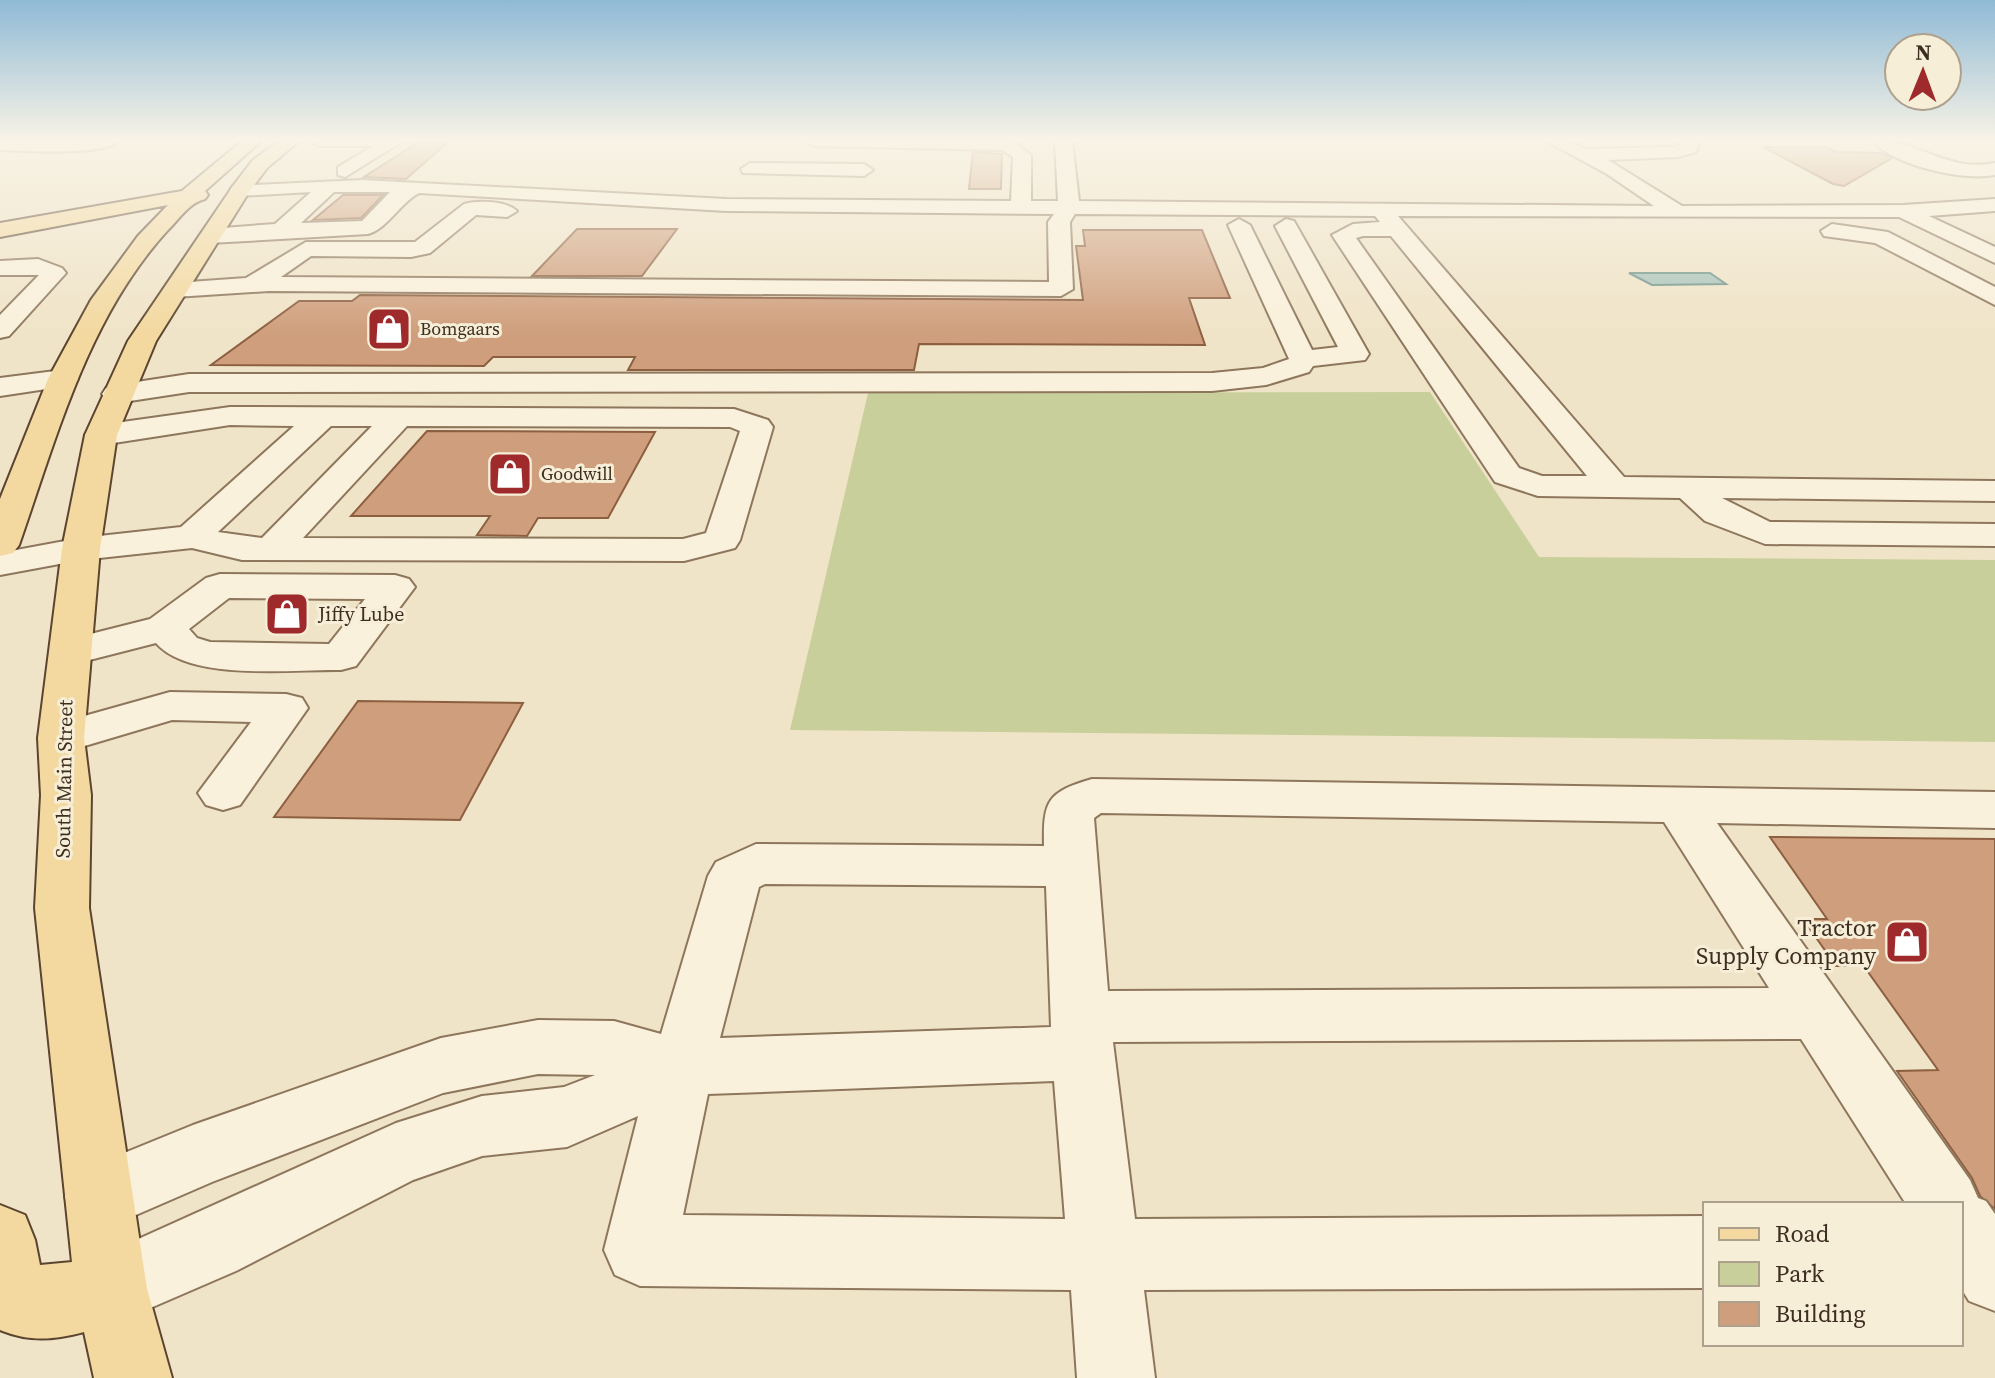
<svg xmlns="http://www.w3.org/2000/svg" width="1995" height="1378" font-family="'Source Serif 4',serif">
  <rect width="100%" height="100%" fill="#f0e4c8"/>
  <path fill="#c9cf9b" d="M1430,392L1539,557L1995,560V742L790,730L868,393Z"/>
  <path fill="#a9c4bc" stroke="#6f938a" stroke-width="2" d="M1629,273H1710L1726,284L1652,285Z"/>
  <path fill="#cf9f7d" stroke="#8d5f41" stroke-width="2" d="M420,141H449L406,179L364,177Z
    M1763,147H1826L1836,152L1881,153L1892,158L1844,186L1833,184Z
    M973,152L1002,154L1001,189H969Z
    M343,195H383L361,218L313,220Z
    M577,229H677L642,276H532Z
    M1083,230H1202L1230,298H1189L1205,345L919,344L914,370H628L635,357H493L484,366L211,365L299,301H352L360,295L1083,300L1076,246H1085Z
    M427,431L655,432L608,518H538L527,536L477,535L490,516H351Z
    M358,701L523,703L460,820L274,817Z
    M1770,837L1995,839V1209L1980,1196L1972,1178L1897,1071L1938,1070L1863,965L1836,966L1803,919H1827Z"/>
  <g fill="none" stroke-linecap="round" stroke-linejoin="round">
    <g stroke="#8d765c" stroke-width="4">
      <path id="minor" d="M0,141H119C103,156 24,151 0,150Z
        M311,141H403L345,177L338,175V167L373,146H319Z
        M806,141H1012L1031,155V201H1058L1055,141H1072L1079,201L1654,206L1607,174L1546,141H1567L1586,149L1676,147L1684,141H1700L1696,152L1678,157L1608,160L1682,206L1903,205L1995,199V211L1929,216L1995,247V263L1899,217L1398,216L1624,477L1995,481V501L1722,498L1770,522L1995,524V546L1765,544L1705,521L1680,498L1538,496L1495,482L1332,235L1353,224L1380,222L1375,216L1075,214L1070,222L1073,289L1061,296L269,291L175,297L163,290L175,283L246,278L306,242H415L464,204C478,200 507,201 517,211L507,217L476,215L430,253L411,257L311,256L281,277L1049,282L1048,222L1054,214L726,211L419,193C400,203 387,229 368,234L210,243L199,236L210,229L275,224L311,192L240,196L233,194L230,190L233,186L362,180L726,199L1011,201L1013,157L1002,150L815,146ZM334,192H390L362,221L301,223ZM1363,236H1391L1587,476H1542L1519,468L1356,238Z
        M1872,141C1917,138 1946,173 1995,163V175C1962,181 1896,166 1872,141Z
        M750,163L864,164L873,170L864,176L743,173L741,169Z
        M1239,219L1250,225L1312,350L1338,347L1275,226L1286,219L1294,221L1369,354L1365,360L1313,366L1309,372L1266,385L1212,391L189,392L117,403L106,400L102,394L106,388L117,385L189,374L1212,373L1263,368L1289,359L1228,225Z
        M1832,224L1888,232L1995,287V305L1875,243L1824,236L1821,231Z
        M38,259L62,268L66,273L9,336L0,338V315L39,275H0V261Z
        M63,370L73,373L78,379L73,385L0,396V378Z
        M230,407L734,409L768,420L773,427L740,540L735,548L684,561L242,560L192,548L81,560L0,575V553L81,538L181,527L294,426L230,425L101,445L90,442L85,435L90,428L101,425ZM331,426H372L262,538L218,532ZM407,426L730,427L740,431L706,533L683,539L303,538Z
        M220,574L395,575L409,579L415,587L356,666L341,670C291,669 190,682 156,643L70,665L55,661L49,652L55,643L150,619L206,578ZM229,598L365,599L329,644L210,642L197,638L189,629Z
        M170,692L286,694L302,698L308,708L240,805L223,810L206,805L198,793L251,722L172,720L61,753L45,749L38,738L45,727Z
        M1092,779L1995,792V828L1717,823L1970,1180L1978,1198L1986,1201L1995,1214V1311L1969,1301L1961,1288V1204H1906L1801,1039L1113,1042L1135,1219L1705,1216V1288L1144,1290L1155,1378H1077L1071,1290L640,1286L615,1275L604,1250L638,1116L567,1147L482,1156L413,1180L236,1271L111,1325L85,1315L75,1289L85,1263L396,1123L482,1096L564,1087L595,1075L538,1074L443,1093L212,1182L99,1231L75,1221L65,1197L75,1173L193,1125L441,1038L538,1020L614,1021L661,1034L708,876L716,862L756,844L1044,846C1043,801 1047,792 1092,779ZM1101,813L1664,822L1769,988L1108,991L1094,818ZM765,884L1046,886L1051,1027L720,1038L759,887ZM1054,1081L1065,1219L683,1215L708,1094Z"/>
    </g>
    <g stroke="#5b4430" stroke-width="4">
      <path id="major" d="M242,141H261L205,191L208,195L205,199C189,203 180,218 168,230C88,317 57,436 19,545L13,553L0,556V499L48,379L91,300L138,236L168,205L0,237V223L182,191Z
        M279,141H299L267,168L249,192L156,341L117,435L100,549L84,738L91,795L89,908L147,1289L172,1378H94L84,1332C54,1340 29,1342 0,1330V1205L25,1215L35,1240L40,1265L72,1262L35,908L41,795L38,738L62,549L85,435L128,341L233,186L253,160Z"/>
    </g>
    <use href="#minor" fill="#faf1dc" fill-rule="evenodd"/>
    <use href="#major" fill="#f3d9a0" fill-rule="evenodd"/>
  </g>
  <linearGradient id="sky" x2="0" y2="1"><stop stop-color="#8fbad6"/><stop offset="0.42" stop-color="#f8f3e6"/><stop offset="1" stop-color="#f8f3e6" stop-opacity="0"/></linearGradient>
  <rect width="1995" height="333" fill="url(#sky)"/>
  <defs>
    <g id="shop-square" transform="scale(2.3)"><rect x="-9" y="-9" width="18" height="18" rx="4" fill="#9e2a2b" stroke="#f7eed8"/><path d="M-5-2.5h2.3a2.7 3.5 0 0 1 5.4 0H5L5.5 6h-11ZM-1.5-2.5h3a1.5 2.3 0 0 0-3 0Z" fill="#fff"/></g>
  </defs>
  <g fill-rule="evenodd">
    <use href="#shop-square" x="389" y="329"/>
    <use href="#shop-square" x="510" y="474"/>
    <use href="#shop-square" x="287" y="614"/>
    <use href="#shop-square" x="1907" y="942"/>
  </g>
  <g text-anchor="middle" stroke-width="6" stroke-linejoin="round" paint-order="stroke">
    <g font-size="18" fill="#3d2e20" stroke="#f7eed8" text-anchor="start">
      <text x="420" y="335">Bomgaars</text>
      <text x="541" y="480">Goodwill</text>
    </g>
    <g font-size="20" fill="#3d2e20" stroke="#f7eed8" text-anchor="start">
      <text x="318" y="621">Jiffy Lube</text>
    </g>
    <g font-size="20" fill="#3d2e20" stroke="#f7eed8">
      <text transform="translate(64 779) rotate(-89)" y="7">South Main Street</text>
    </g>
    <g font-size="24" fill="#3d2e20" stroke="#f7eed8" text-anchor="end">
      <text x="1876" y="936">Tractor<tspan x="1876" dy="28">Supply Company</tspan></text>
    </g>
  </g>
  <rect x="1703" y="1202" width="260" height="144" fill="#f7eed8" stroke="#ada18e" stroke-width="2"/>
  <rect x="1719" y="1228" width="40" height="12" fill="#f3d9a0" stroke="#ada18e" stroke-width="2"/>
  <text x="1775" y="1242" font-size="24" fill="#3d2e20">Road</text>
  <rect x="1719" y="1262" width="40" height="24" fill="#c9cf9b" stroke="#ada18e" stroke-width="2"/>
  <text x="1775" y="1282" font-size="24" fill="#3d2e20">Park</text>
  <rect x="1719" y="1302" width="40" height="24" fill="#cf9f7d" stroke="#ada18e" stroke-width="2"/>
  <text x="1775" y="1322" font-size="24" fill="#3d2e20">Building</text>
  <g transform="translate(1923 72) rotate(1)"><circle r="38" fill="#f7eed8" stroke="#ada18e" stroke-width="2"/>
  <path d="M0-6L14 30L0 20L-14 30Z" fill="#9e2a2b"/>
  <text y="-12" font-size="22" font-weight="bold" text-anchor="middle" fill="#3d2e20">N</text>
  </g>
</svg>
